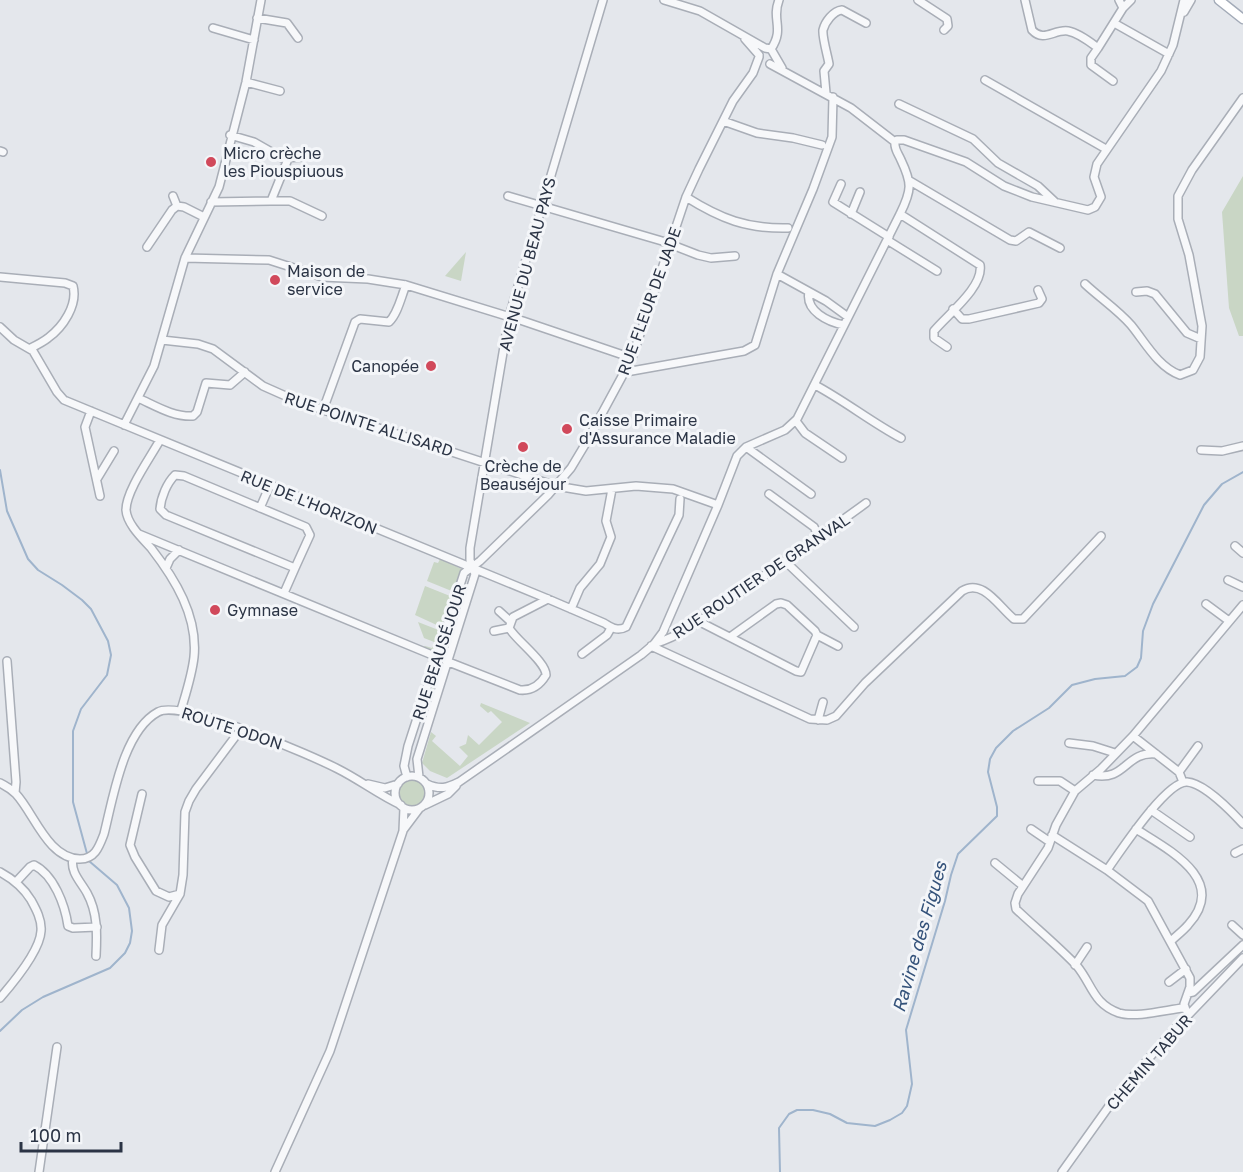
<svg xmlns="http://www.w3.org/2000/svg" width="1243" height="1172" font-family="'Golos Text',sans-serif">
  <rect width="100%" height="100%" fill="#e4e7ec"/>
  <path fill="#c9d6c5" d="M1243,176V336H1239L1229,308L1222,212Z
    M466,252L461,281L445,276Z
    M440,559L462,569L454,592L427,581L434,562L438,563Z
    M425,586L450,596L453,600L443,626L441,627L415,615Z
    M460,604L461,607L430,704L427,705L425,702L457,606Z
    M418,622L441,631L436,650L432,652L422,648L425,646L432,648L434,642L424,638Z
    M481,703L530,723L447,778L430,771L422,763L431,732L436,736L432,741L460,766L468,756L459,747L466,744L468,735L479,745L502,722L491,711L488,713L480,706Z
    M398 793a14 14 0 1 1 28 0a14 14 0 1 1-28 0Z"/>
  <g fill="none" stroke-linecap="round" stroke-linejoin="round">
    <path stroke="#9fb4cc" stroke-width="2" d="M0,470L7,511L28,559L38,570L62,585L82,600L91,609L108,641L111,655L107,675L81,709L73,731V802L89,861L117,885L129,908L132,931L130,943L125,953L110,968L43,997L22,1010L0,1031
      M780,1172L779,1128L789,1114L797,1110H813L830,1114L847,1123L875,1126L890,1120L902,1113L907,1106L912,1084L906,1030L945,901L951,875L958,854L997,816V807L988,772L990,759L996,748L1013,731L1049,708L1072,685L1095,679L1125,676L1137,667L1141,658L1143,631L1153,604L1204,505L1222,484L1243,472"/>
    <g stroke="#a9aeb7" stroke-width="10">
      <path id="minor" d="M664,0L700,11L765,48L771,49L782,68
        M918,0L947,19L948,26L944,30
        M1025,0L1032,30C1044,43 1054,29 1068,31C1079,33 1090,42 1098,48L1123,8L1119,0
        M1123,8L1131,0
        M1184,12L1191,0
        M257,18L287,23L298,38
        M1114,23L1169,54
        M213,28L254,40
        M745,39L759,55
        M1098,48L1091,58V65L1113,81
        M771,49C785,28 771,20 779,0
        M770,64L851,108L895,142
        M985,80L1106,149
        M246,82L280,91
        M826,93L824,71L829,64C828,57 822,37 823,30C825,22 833,11 842,10L866,23
        M899,104L973,139L998,163L1038,186L1055,202
        M723,121L757,133L793,138L822,145
        M230,135L254,142L282,158L303,157
        M895,142L897,140H904L966,162L1004,186L1032,197L1088,210L1095,207L1101,197L1094,177L1097,164L1161,71L1173,45L1184,0
        M0,151L3,152
        M910,181L1010,240L1016,241L1029,232L1060,248
        M841,184L833,202L889,237
        M173,196L177,206
        M508,196L662,241L698,255L711,258L735,256
        M686,197C721,219 747,229 788,228
        M271,201H290L322,216
        M211,202L271,201L288,159
        M851,214L860,192
        M900,214L980,265C984,287 947,315 934,331V338L947,347
        M887,240L937,271
        M147,247L172,210L177,206L184,207L204,217
        M185,258L269,260L322,277L368,279L406,285L523,321L632,358
        M777,274L826,301L848,317
        M0,277L65,283L73,286C78,305 63,327 48,338C43,342 37,345 31,348
        M1085,284C1100,298 1118,310 1131,325C1145,342 1158,367 1180,375L1193,370L1200,357L1202,326L1189,255L1178,219V196L1192,170L1243,98
        M809,292C805,311 828,322 844,325
        M1136,292L1147,291L1155,294L1187,333L1201,339
        M953,309L962,319H969L1039,303L1042,299L1038,290
        M0,327L14,340L33,351L57,392L64,400L548,599L604,623C611,627 617,632 626,627L679,515L680,499
        M162,340L198,344L213,349L263,386L299,402L556,486L586,491L636,486L673,489L718,505
        M626,372L744,351L755,345L777,274L813,189L832,137L833,97
        M815,385C845,401 871,422 901,438
        M138,398C156,406 173,417 193,416L197,412L206,383L230,385L245,372
        M323,410L355,322L360,319L389,322C398,313 401,297 406,285
        M91,411L85,427L100,496
        M796,421L805,433L842,458
        M124,425L154,366L185,258L219,187L246,82L261,0
        M160,440C150,458 126,491 126,510C127,524 142,538 151,548C175,579 198,616 194,657C192,675 186,693 181,710
        M746,447L811,494
        M1201,450L1222,451L1243,446
        M97,479L114,451
        M769,494L814,527L819,537
        M260,508L270,485
        M139,534L437,657
        M1235,546L1243,553
        M786,562L854,627
        M166,568L170,559L179,550
        M1228,580L1243,587
        M284,593L295,568L166,515L160,509C161,497 167,483 175,475L184,476L306,527L310,535L295,568
        M1206,604L1229,621
        M571,609L580,588L600,564L611,537L606,521L612,489
        M499,611L510,621
        M698,621L796,671L801,672L817,635
        M494,631L509,628
        M730,637L776,604L781,603L787,605L815,631L817,635L838,646
        M654,644C684,635 708,615 733,597C778,567 822,535 866,503
        M651,646L810,719L827,720L836,716L865,683L962,591C983,578 999,607 1014,619H1023L1101,536
        M582,654L607,635L611,628
        M7,661L16,782L15,793
        M446,661L520,690C531,691 540,685 546,675C546,662 517,641 509,628L513,617L548,599
        M818,720L823,702
        M1133,736L1179,772L1183,782
        M1069,743L1093,746L1115,753
        M1179,772L1198,746
        M1093,775C1126,782 1125,751 1156,754
        M395 793a17 17 0 1 1 34 0a17 17 0 1 1-34 0Z
        M407,777L404,766L408,746L464,573L480,561L548,495L571,468L586,443L632,358L686,197L699,169L733,101L753,73L759,57
        M419,777L417,759L475,574L470,560V548L509,317L603,0
        M1038,781H1060L1075,791
        M0,783C6,786 11,789 16,794C34,813 48,859 80,859C95,859 99,847 104,834C113,799 123,731 158,712C181,699 311,755 338,769C360,780 379,795 401,805
        M368,784L385,788L398,784
        M427,784C440,790 447,788 459,782L641,655L654,644L663,632L718,505L737,456L746,447L785,430L797,419L900,214C912,190 912,183 901,160C898,153 894,149 895,142
        M142,794L130,845L135,857L156,891L169,897L180,894
        M425,805L448,794L456,786
        M1151,810L1190,837
        M404,829L419,809
        M1031,829L1050,842
        M1136,829C1169,850 1229,880 1188,925C1183,931 1176,936 1171,941
        M1052,835L1107,870L1148,901L1190,978V987L1184,1004L1186,1010
        M1235,853L1243,849
        M73,859C70,872 81,882 87,893C98,913 97,934 96,956
        M995,863L1023,886
        M1107,870C1120,852 1166,781 1187,782C1204,783 1232,812 1243,824
        M0,872C13,879 23,887 31,900C36,909 42,920 41,931C40,951 13,983 0,998
        M16,882L30,867L34,865C54,875 65,905 68,926L73,928L97,927
        M1232,925L1243,935
        M159,950L162,925L180,894L183,875L185,812L189,801L196,789L241,729
        M1075,965L1087,947
        M1169,982L1186,969
        M1188,993L1193,992L1243,945
        M1183,1008C1166,1010 1135,1018 1119,1013C1093,1004 1092,984 1077,966C1058,946 1036,928 1016,909L1015,903L1018,894L1048,848L1056,825L1075,791L1101,769L1133,736L1243,605
        M39,1172L57,1047
        M275,1172L330,1051L403,831L404,808
        M1062,1172L1117,1095L1171,1033L1243,958"/>
    </g>
    <g stroke="#a3abb8" stroke-width="11">
      <path id="major" d="M1219,0L1243,19"/>
    </g>
    <use href="#minor" stroke="#f7f8fa" stroke-width="7"/>
    <use href="#major" stroke="#fff" stroke-width="8"/>
  </g>
  <g fill="#d1495b" stroke="#f4f6f9" stroke-width="2">
    <circle cx="211" cy="162" r="6"/>
    <circle cx="275" cy="280" r="6"/>
    <circle cx="431" cy="366" r="6"/>
    <circle cx="567" cy="429" r="6"/>
    <circle cx="523" cy="447" r="6"/>
    <circle cx="215" cy="610" r="6"/>
  </g>
  <g text-anchor="middle" stroke-width="6" stroke-linejoin="round" paint-order="stroke">
    <g font-size="16" fill="#2b3445" stroke="#f4f6f9" text-anchor="start">
      <text x="223" y="159">Micro crèche<tspan x="223" dy="18">les Piouspiuous</tspan></text>
      <text x="287" y="277">Maison de<tspan x="287" dy="18">service</tspan></text>
      <text x="419" y="372" text-anchor="end">Canopée</text>
      <text x="579" y="426">Caisse Primaire<tspan x="579" dy="18">d'Assurance Maladie</tspan></text>
      <text x="523" y="472" text-anchor="middle">Crèche de<tspan x="523" dy="18">Beauséjour</tspan></text>
      <text x="227" y="616">Gymnase</text>
    </g>
    <g font-size="16" fill="#2b3445" stroke="#f4f6f9">
      <text transform="translate(527 264) rotate(-75)" y="6">AVENUE DU BEAU PAYS</text>
      <text transform="translate(649 301) rotate(-70)" y="6">RUE FLEUR DE JADE</text>
      <text transform="translate(369 424) rotate(18)" y="6">RUE POINTE ALLISARD</text>
      <text transform="translate(309 502) rotate(22)" y="6">RUE DE L'HORIZON</text>
      <text transform="translate(761 576) rotate(-34)" y="6">RUE ROUTIER DE GRANVAL</text>
      <text transform="translate(439 652) rotate(-72)" y="6">RUE BEAUSÉJOUR</text>
      <text transform="translate(232 728) rotate(18)" y="6">ROUTE ODON</text>
      <text transform="translate(1149 1062) rotate(-49)" y="6">CHEMIN TABUR</text>
    </g>
    <g font-size="18" font-style="italic" fill="#34527a" stroke="#f4f6f9">
      <text transform="translate(920 937) rotate(-74)" y="6">Ravine des Figues</text>
    </g>
  </g>
  <path d="M21 1142v9h100v-9" fill="none" stroke="#2b3445" stroke-width="3"/>
  <text x="30" y="1142" font-size="18" fill="#2b3445" stroke="#f4f6f9" stroke-width="4.5" paint-order="stroke">100 m</text>
</svg>
